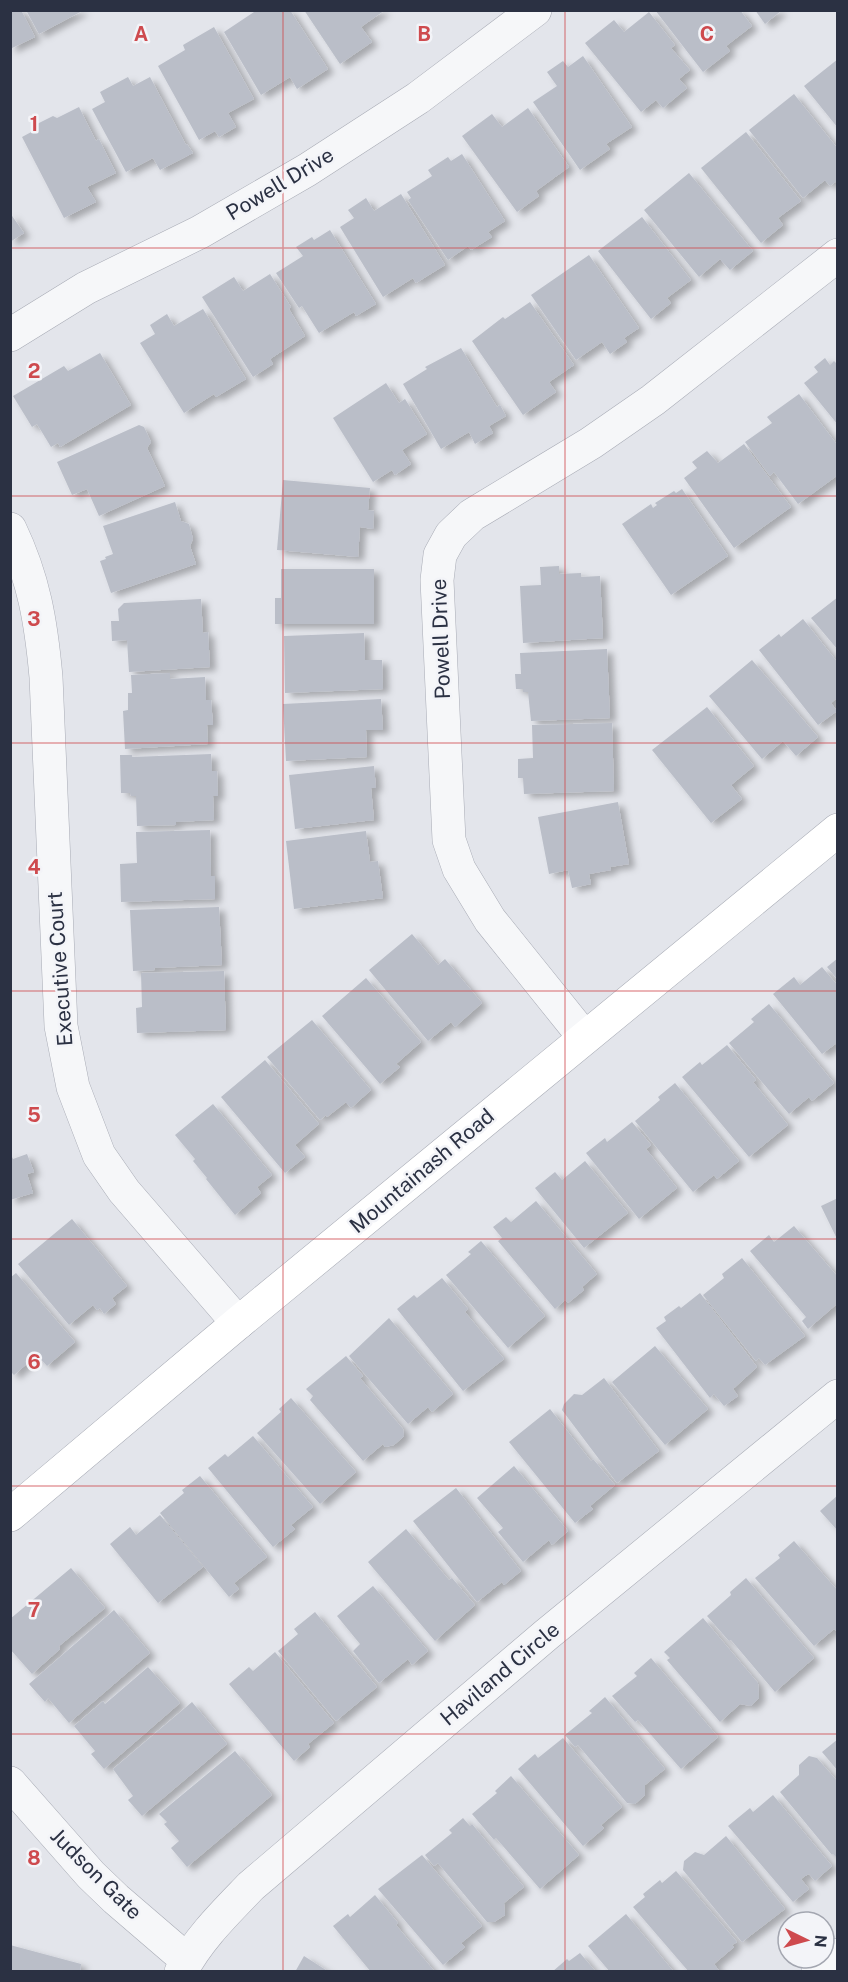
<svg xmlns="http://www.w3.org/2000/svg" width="848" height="1982" font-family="'Public Sans',sans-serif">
  <defs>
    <filter id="shadow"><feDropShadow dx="6" dy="4" stdDeviation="3" flood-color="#0004"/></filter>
  </defs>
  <rect width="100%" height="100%" fill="#e3e5eb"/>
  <path fill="#babec8" filter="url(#shadow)" d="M10,10H21L35,37L10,49Z
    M26,10H84L39,34Z
    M257,10H290L328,69L297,89L290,77L261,95L224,32Z
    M304,10H385L361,27L372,42L340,64Z
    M655,10H740L752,26L726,46L730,51L703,72Z
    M755,10H782L765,24Z
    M649,12L675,45L671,48L690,70L679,79L687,88L663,108L656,100L641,112L585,43L614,20L624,32Z
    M214,27L254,99L228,113L236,127L219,137L215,131L199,140L158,66L185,50L183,45Z
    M583,56L632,127L606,144L610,149L580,170L533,102L557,86L547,72L563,61L568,67Z
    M838,59V128L804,86Z
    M128,77L133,86L150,77L186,145L187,144L193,153L160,170L153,158L126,172L92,109L105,102L100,92Z
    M794,94L838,149V180L830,186L825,180L803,198L749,130Z
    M79,107L96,141L99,139L116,173L87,187L96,202L64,218L22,137L35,130L37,124L53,116L57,118Z
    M528,108L569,167L536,191L539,196L517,212L462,136L492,114L502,127Z
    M746,132L801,201L778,218L783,225L761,243L701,168Z
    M462,154L505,221L488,232L492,237L471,250L468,246L448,260L408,200L411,198L407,192L432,176L428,170L448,157L451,161Z
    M689,173L753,251L730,270L720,259L699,277L644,210Z
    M401,194L445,265L416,283L413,278L383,297L340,227L354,218L348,210L366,198L374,211Z
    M10,213L24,233L10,242Z
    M642,217L691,280L667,298L671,303L651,319L598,251Z
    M330,230L376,304L356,316L354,312L319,333L302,306L299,308L276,273L303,256L296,247L312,237L314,240Z
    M589,255L639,328L624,338L627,342L610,354L602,342L576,360L531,295Z
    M270,274L291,307L289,309L305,336L270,359L273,364L253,377L202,297L234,277L243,291Z
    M530,302L574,365L549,382L556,392L523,415L472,341L503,317L505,319Z
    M203,309L246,379L216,397L214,394L184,413L140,343L155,334L150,325L167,314L174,326Z
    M461,348L497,407L500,405L506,416L489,426L493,433L475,444L469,432L441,449L403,384L427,369L425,367Z
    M100,353L131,405L60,447L58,443L51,447L37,424L32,427L13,396L64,366L68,371Z
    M825,358L830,365L834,361L838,365V425L804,383L818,372L814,367Z
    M386,383L399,403L405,399L427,434L402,450L411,464L395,475L392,470L373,482L333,418Z
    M799,394L838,446V475L798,504L774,472L770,476L745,442L772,423L767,417Z
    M139,425L144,427L151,442L147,448L165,486L99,516L87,489L72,495L57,462Z
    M744,444L791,507L734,548L684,478L697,468L692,462L707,451L718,463Z
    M283,480L370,488L368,510L374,511L373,529L360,527L358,557L277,550Z
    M682,489L728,556L671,595L622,524L651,504L653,508L657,505L655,503L674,491L676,493Z
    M175,502L181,521L189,524L193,539L190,546L196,564L111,593L100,561L106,559L105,557L113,554L103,526Z
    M559,566V574L581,573V577L600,576L603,638L523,643L520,586L541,585L540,567Z
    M281,569H374V624H275V598H281Z
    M838,597V650L811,618Z
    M201,599L203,633L208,632L210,667L129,672L127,640L112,641L111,621H119L118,609L124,603Z
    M803,619L838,663V697L831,703L837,711L818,725L759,650L779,634L781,637Z
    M364,633L365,660H382L383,689L285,693L284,636Z
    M607,649L610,718L531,721L528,692H523V689H516L515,674H521L520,653Z
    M752,660L818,737L796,756L783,741L762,759L709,696Z
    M170,673V679L205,677L206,700H211L213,725H207L208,744L125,749L123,711L128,710V693H132L131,675Z
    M381,699L383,730H366L367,757L286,761L283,704Z
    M707,707L754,766L731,785L742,799L711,823L652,750Z
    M612,723L614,791L524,794L523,778H518V759L533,758L532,725Z
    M211,754L212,771H217L218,796H213L214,820L176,822V825L137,826L136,796H131L130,793H121L120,755H132V757Z
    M374,766L376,788H371L374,820L295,829L289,775Z
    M618,802L629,864L610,867L611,870L589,874L591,884L572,888L568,870L549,874L538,817Z
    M210,830L211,876H215V899L121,902L120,864L137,863L136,832Z
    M366,831L370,862L378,861L383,898L294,909L286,841Z
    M219,907L222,965L154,968L155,970L133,971L130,910Z
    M412,934L438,965L445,959L482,1003L455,1027L451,1022L428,1041L369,970Z
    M838,958V980L827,967Z
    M822,967L838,986V1042L822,1054L773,994L794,977L800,985Z
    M224,971L226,1030L137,1033L136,1008L142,1007L141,973Z
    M366,978L421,1042L396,1064L400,1067L380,1084L322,1016Z
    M769,1004L834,1083L812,1101L809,1097L789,1114L729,1043L754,1022L751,1019Z
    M312,1020L371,1090L351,1108L346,1102L327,1117L326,1115L320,1120L267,1057Z
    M727,1045L756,1080L753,1082L788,1125L749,1157L682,1077L700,1062L702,1065Z
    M265,1060L319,1124L295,1145L305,1157L285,1173L221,1097Z
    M675,1083L739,1161L717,1179L714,1175L693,1192L635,1121L660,1100L658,1097Z
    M213,1104L272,1175L257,1187L261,1193L235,1215L206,1179L207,1178L193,1161L195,1159L175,1135Z
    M632,1122L651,1145L646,1149L677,1188L639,1219L586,1153L605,1138L607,1142Z
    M10,1153L13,1159L27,1154L34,1172L27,1174L33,1193L10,1200Z
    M585,1161L628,1213L584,1248L535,1188L555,1172L562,1180Z
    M838,1198V1241L821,1206Z
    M536,1201L597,1274L582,1287L584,1290L568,1303L565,1300L555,1309L498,1241L502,1238L493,1227L506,1217L511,1222Z
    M72,1219L127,1286L112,1298L116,1304L104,1314L100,1308L97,1310L93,1305L69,1325L18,1264Z
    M794,1226L838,1277V1303L808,1329L802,1321L806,1317L750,1251L769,1235L774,1242Z
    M481,1241L545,1316L508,1348L446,1275L471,1254L468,1252Z
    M742,1258L805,1336L765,1365L759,1358L756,1361L703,1295L724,1278L722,1274Z
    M16,1273L75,1342L47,1366L37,1355L14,1375L10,1371V1278Z
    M442,1278L468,1309L465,1312L504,1359L463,1391L397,1309L414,1295L417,1298Z
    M700,1293L757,1367L733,1389L738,1396L724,1406L714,1394L710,1398L656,1328L666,1321L664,1317L679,1306L681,1308Z
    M389,1318L453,1394L432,1412L428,1407L408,1424L349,1356Z
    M655,1346L708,1409L665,1445L612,1382Z
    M346,1356L363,1376L360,1378L403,1429L404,1436L394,1445L385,1447L383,1444L363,1461L310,1400L313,1396L306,1389Z
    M604,1378L659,1451L617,1483L562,1410L564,1404L574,1394L582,1395Z
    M291,1398L356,1472L320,1504L257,1433L281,1412L279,1409Z
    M550,1409L591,1461L593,1459L615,1485L590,1506L593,1509L575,1523L509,1442Z
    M253,1436L313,1507L291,1525L295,1529L273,1547L208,1468L225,1454L228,1457Z
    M514,1466L568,1531L552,1545L549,1540L523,1562L498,1532L503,1528L477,1498Z
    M200,1476L267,1557L234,1583L239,1589L229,1597L160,1513L184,1493L182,1490Z
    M456,1488L521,1571L504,1585L502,1582L477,1602L413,1521Z
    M838,1495V1531L820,1511Z
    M160,1515L203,1567L158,1603L110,1544L130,1527L136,1535Z
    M406,1529L449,1580L452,1578L475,1605L435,1641L368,1562Z
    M794,1541L838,1591V1633L834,1629L814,1646L755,1578L780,1558L778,1555Z
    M71,1568L105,1608L59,1646L60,1649L32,1674L10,1649V1619Z
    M746,1578L814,1658L775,1692L731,1640L729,1641L707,1616L731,1595L730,1592Z
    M373,1586L428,1651L412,1665L408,1659L379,1683L353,1651L360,1644L337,1616Z
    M114,1610L150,1653L69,1723L48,1698L45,1702L29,1684Z
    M315,1612L377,1687L336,1721L278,1651L298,1634L294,1629Z
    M703,1618L758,1683L759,1698L751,1706L740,1704L720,1722L667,1660L670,1658L664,1652Z
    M275,1652L334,1723L308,1744L310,1747L294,1761L229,1684L249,1667L253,1671Z
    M651,1658L718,1737L681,1769L638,1720L635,1722L612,1696L637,1676L634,1673Z
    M148,1667L180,1703L104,1769L91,1754L95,1751L74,1726L103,1701L105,1704Z
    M605,1697L665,1769L645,1785V1795L635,1804L627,1803L578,1745L575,1747L565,1735L592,1713L589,1711Z
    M192,1702L227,1744L142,1816L128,1800L133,1796L113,1769Z
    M563,1738L622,1807L601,1825L604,1828L583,1846L518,1769L535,1754L538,1758Z
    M838,1739V1771L822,1752Z
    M235,1751L272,1795L187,1867L171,1848L179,1841L164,1824L167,1822L159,1814Z
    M809,1756L817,1758L838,1782V1859L833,1854L832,1855L780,1792L799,1775V1765Z
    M511,1776L579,1855L540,1889L496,1838L494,1840L472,1814L497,1793L495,1791Z
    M773,1795L832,1866L815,1881L809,1874L805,1876L801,1879L809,1889L793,1902L728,1826L750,1808L753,1812Z
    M463,1818L470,1826L472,1824L524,1887L504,1903L505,1915L494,1922H487L438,1863L434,1866L425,1855L452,1833L449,1830Z
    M726,1836L785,1909L742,1942L683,1870L684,1861L695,1852L704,1855Z
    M422,1855L482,1926L461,1943L465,1947L443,1965L378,1889Z
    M676,1871L737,1942L732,1945L734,1947L714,1964L720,1972H689L633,1907L645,1897L643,1894L660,1880L662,1883Z
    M375,1895L398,1923L396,1925L435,1972H371L333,1926L348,1914L350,1917Z
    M626,1914L674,1972H610L588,1946Z
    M10,1945L81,1964L80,1972H10Z
    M580,1953L596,1972H552L567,1959L569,1961Z
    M304,1956L329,1972H295Z"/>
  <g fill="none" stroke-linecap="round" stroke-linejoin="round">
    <g stroke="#a8abb5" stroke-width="34">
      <path id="street" d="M10,335L86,288L200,232L307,170L418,98L535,10
        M10,529C34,579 41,622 46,677L61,1026L73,1087L99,1155L124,1191L238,1323
        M584,1037L490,920L459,869L449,840L437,580L440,555L451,535L472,515L591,443L653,400L838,255
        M10,1783L91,1875L116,1899L187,1960
        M181,1972C198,1939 226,1912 251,1886L546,1635L838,1396
        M818,1972L838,1955"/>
    </g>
    <g stroke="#a8abb5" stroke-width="34">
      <path id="secondary" d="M10,1515L238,1323L838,830"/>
    </g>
    <use href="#street" stroke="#f6f7f9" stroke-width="33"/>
    <use href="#secondary" stroke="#fff" stroke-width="33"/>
  </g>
  <path fill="none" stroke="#ce4a4e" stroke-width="1.5" stroke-opacity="0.55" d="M283,10V1972M565,10V1972M10,248H838M10,496H838M10,743H838M10,991H838M10,1239H838M10,1486H838M10,1734H838"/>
  <g text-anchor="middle" stroke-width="5" stroke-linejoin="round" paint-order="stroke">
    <g font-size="21" fill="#2b3143" stroke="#f3f4f8">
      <text transform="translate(280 184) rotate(-31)" y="7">Powell Drive</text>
      <text transform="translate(441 639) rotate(-92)" y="7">Powell Drive</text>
      <text transform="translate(60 969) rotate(-94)" y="7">Executive Court</text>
      <text transform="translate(422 1171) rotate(-40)" y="7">Mountainash Road</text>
      <text transform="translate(500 1674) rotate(-40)" y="7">Haviland Circle</text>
      <text transform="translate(96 1874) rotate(45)" y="7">Judson Gate</text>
    </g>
  </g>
  <g font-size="20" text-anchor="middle" font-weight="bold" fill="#ce4a4e" stroke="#f3f4f8" stroke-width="5" stroke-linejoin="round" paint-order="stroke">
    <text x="141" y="41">A</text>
    <text x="424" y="41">B</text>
    <text x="707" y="41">C</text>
    <text x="34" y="131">1</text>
    <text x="34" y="378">2</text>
    <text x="34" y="626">3</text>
    <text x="34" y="874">4</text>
    <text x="34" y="1122">5</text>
    <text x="34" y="1369">6</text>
    <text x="34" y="1617">7</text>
    <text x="34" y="1865">8</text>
  </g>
  <rect width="848" height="1982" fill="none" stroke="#2b3143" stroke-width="24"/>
  <g transform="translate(806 1940) rotate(95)"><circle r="28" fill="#f3f4f8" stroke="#a3a6b0" stroke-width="1.5"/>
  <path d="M0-4.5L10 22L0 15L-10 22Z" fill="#ce4a4e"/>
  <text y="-9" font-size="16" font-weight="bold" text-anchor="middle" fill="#2b3143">N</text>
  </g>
</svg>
